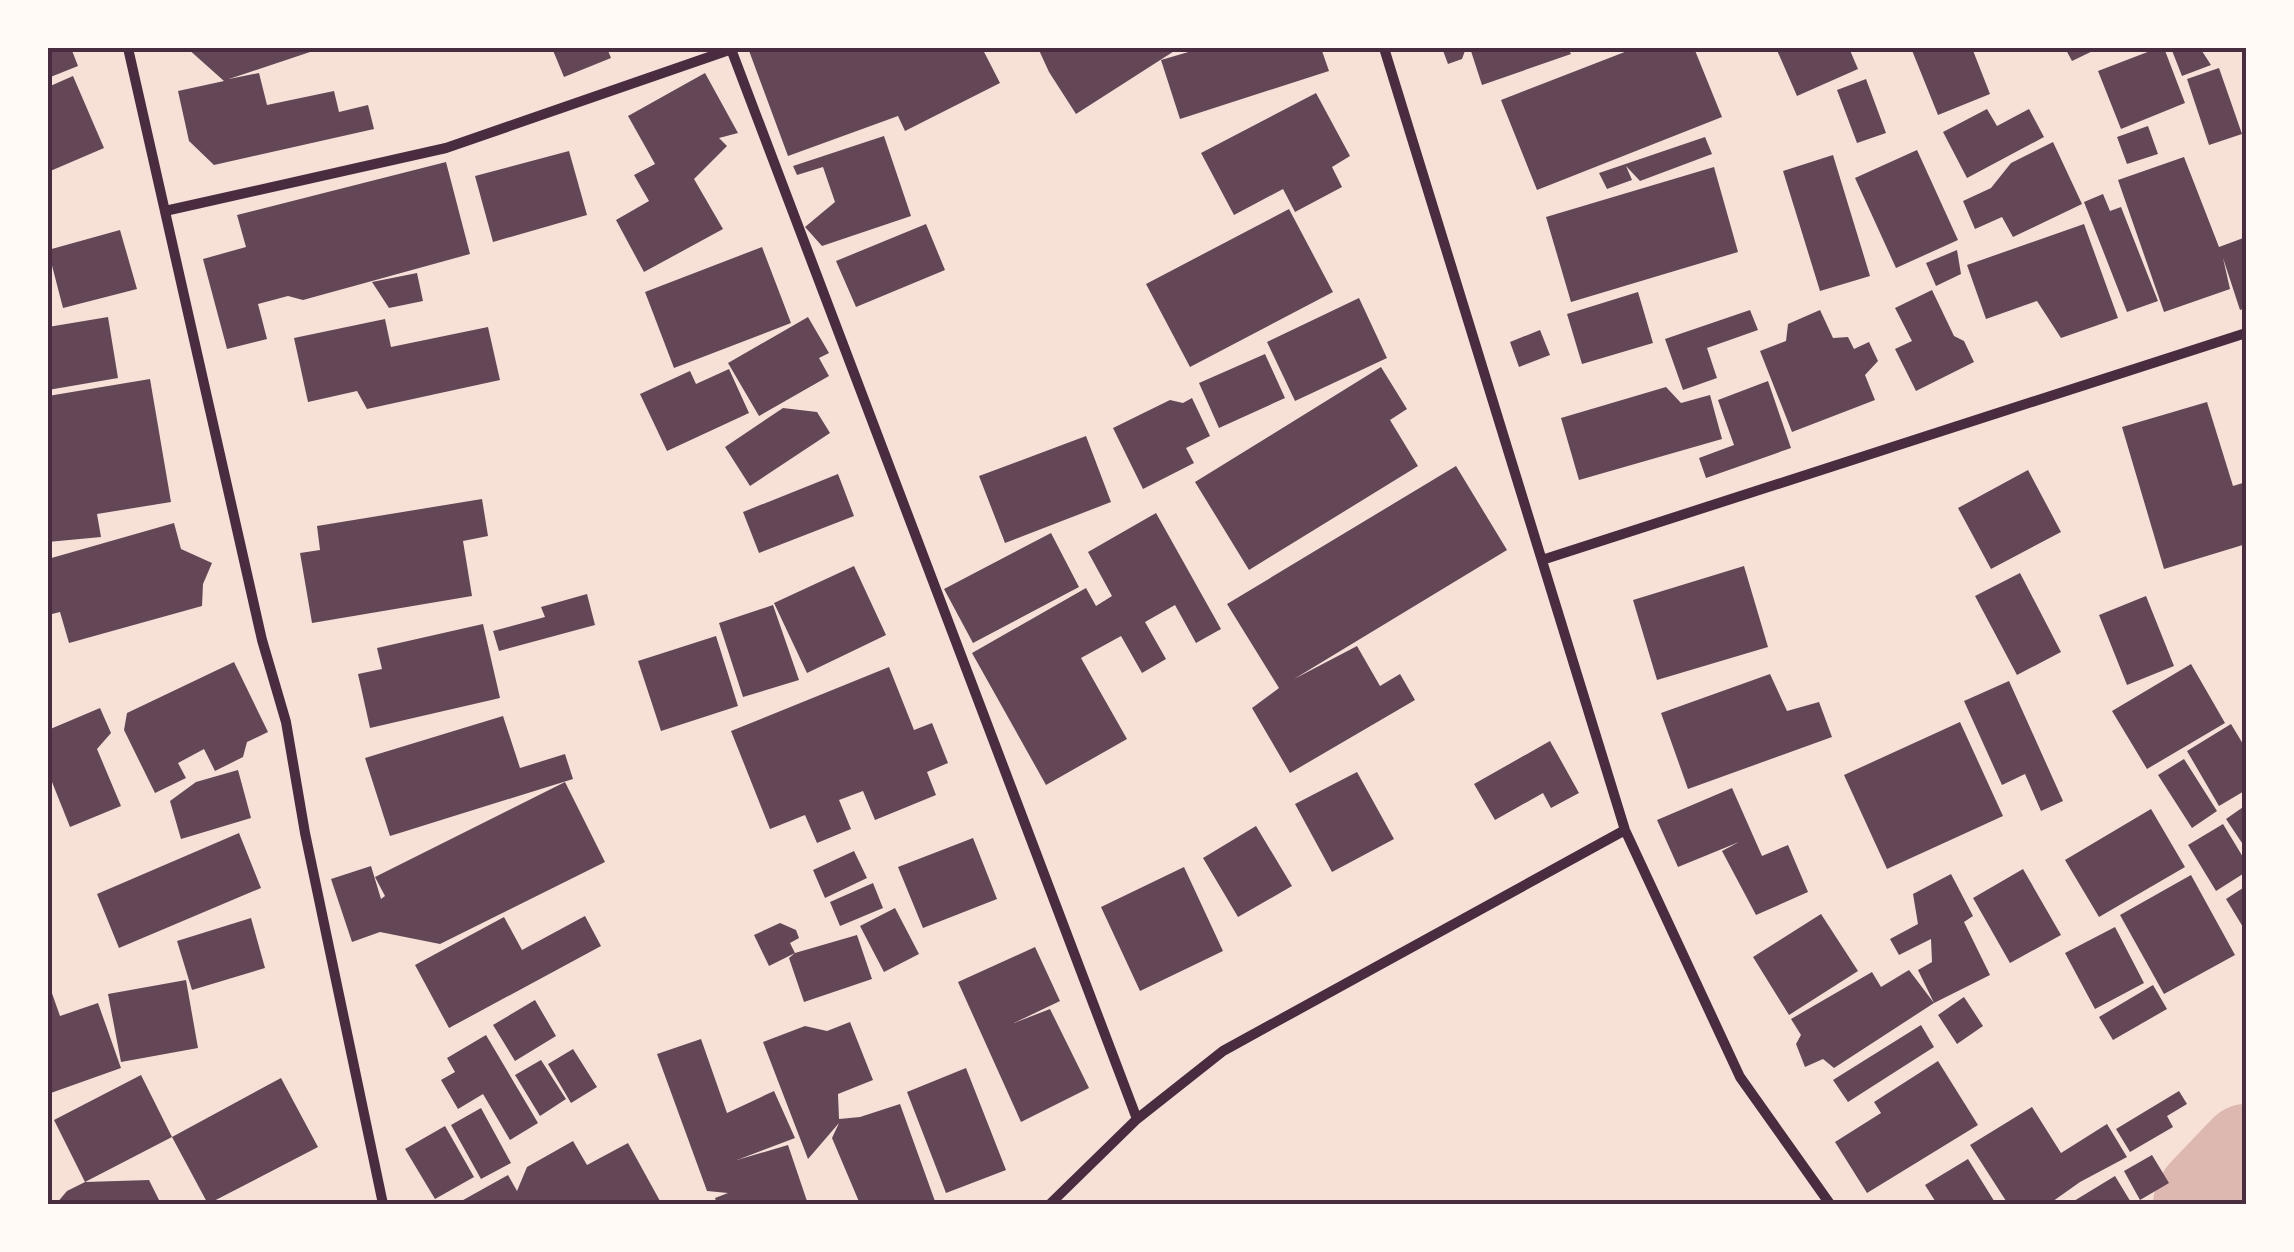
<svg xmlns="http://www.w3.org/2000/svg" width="2294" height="1252" font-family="'Work Sans',sans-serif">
  <rect width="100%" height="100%" fill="#f7e1d7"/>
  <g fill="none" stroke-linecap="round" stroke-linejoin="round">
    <path stroke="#dcb8b0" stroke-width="92" d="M2199,1204L2203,1195L2246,1150"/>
  </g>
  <path fill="#644757" d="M48,48H71L78,66L48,78Z
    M187,48H322L229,79L259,73L267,105L334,91L339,112L368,105L374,129L214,165L189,141L178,91L224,81Z
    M552,48H607L611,58L564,77Z
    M748,48H982L1000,83L905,131L898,116L788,156Z
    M1038,48H1179L1076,114L1049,72Z
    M1202,48H1321L1329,71L1180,119L1161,60Z
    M1442,48H1466L1462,59L1448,64Z
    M1470,48H1568L1571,54L1482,85Z
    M1635,48H1694L1722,117L1537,190L1501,100Z
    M1776,48H1849L1858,69L1797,96Z
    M1911,48H1972L1990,94L1938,115Z
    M2065,48H2099L2072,61Z
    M2158,48H2164L2185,103L2121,129L2098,71Z
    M2171,48H2200L2211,65L2182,76Z
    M2219,68L2242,134L2209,145L2187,79Z
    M705,73L738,133L719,138L727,146L694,179L723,229L644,272L616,220L649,201L634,175L655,164L628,116Z
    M73,76L104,148L48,172V87Z
    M1866,79L1886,133L1857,143L1837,90Z
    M1316,93L1350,156L1332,167L1342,187L1295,212L1283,189L1234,215L1201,153Z
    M1987,109L1997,126L2029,109L2044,137L1967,178L1943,132Z
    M2148,126L2158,154L2127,164L2117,137Z
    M884,136L911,216L822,246L805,227L835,202L823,167L797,175L793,166Z
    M1705,137L1712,154L1640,181L1626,166L1632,180L1607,189L1599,173Z
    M2053,142L2082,204L2013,237L2002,217L1975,229L1963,201L1991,188L2011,163Z
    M1917,150L1958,240L1896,268L1855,178Z
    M569,151L587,215L493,242L475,176Z
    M1833,155L1870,276L1820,291L1783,171Z
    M2184,157L2219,247L2246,237V308L2240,310L2223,258L2230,289L2164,312L2118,180Z
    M446,162L470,254L303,300L288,296L258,304L267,339L227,349L203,259L246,247L237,215Z
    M1714,167L1738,252L1571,302L1546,217Z
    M2103,194L2110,211L2121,207L2158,301L2127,312L2084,202Z
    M1289,209L1333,292L1190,367L1146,284Z
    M926,224L945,270L856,307L836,261Z
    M2084,224L2118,318L2061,338L2037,301L1986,319L1967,265Z
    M120,230L137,289L63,308L48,250Z
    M762,247L791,323L674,368L645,292Z
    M1957,250L1961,274L1936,286L1926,263Z
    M417,273L423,301L389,308L372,282Z
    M1932,290L1954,336L1964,341L1974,362L1916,391L1895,349L1912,341L1895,308Z
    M1638,292L1653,343L1582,364L1567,314Z
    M1359,298L1387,358L1295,401L1267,342Z
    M1750,310L1758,330L1707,348L1717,378L1683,390L1665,339Z
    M1820,310L1833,338L1848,337L1854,349L1869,342L1878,361L1865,375L1875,400L1792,432L1760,351L1786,341L1788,324Z
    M108,317L118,378L48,390V327Z
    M808,317L829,353L819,358L829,376L759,416L728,363Z
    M385,319L391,347L488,327L500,380L367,409L357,391L308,402L294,338Z
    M1540,330L1550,355L1519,367L1510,342Z
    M1265,354L1285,398L1219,428L1199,383Z
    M1381,367L1407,409L1390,420L1418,466L1249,570L1195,482Z
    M729,369L749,413L667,451L640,394L690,371L696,384Z
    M150,379L171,502L97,514L101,537L48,542V396Z
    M1768,381L1791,448L1706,478L1699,458L1734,445L1718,400Z
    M1666,387L1681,403L1710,395L1722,439L1579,480L1561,418Z
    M1192,398L1210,436L1186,448L1194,463L1143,489L1113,428L1170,400L1183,403Z
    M2207,402L2233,486L2246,482V544L2164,569L2122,427Z
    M783,408L817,412L830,433L750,486L725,447Z
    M1086,436L1111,502L1005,543L979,476Z
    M1456,466L1507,550L1294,679L1357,646L1380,686L1400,674L1415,700L1290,773L1252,708L1279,688L1227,604Z
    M2028,470L2061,532L1991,569L1958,508Z
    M838,474L854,516L759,553L743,512Z
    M482,499L488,536L463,541L472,596L312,623L300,553L320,550L317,526Z
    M1156,513L1221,629L1196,643L1175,605L1145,622L1166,659L1142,673L1121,636L1081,658L1127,739L1046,785L972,653L1086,588L1096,606L1112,596L1088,552Z
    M174,523L181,549L212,563L203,584L202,606L69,643L60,612L48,615V559Z
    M1051,533L1079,587L973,643L944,589Z
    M854,566L886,635L807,673L774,603Z
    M1744,566L1768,647L1657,680L1633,600Z
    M2020,573L2061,652L2017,675L1975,596Z
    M587,594L595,625L499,651L493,631L545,617L541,607Z
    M2146,596L2174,666L2127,685L2099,615Z
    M773,605L799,680L743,697L719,623Z
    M483,624L500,698L370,728L358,674L382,669L377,648Z
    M716,636L738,706L661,731L638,661Z
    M234,662L268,732L247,742L243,757L215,771L204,749L178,763L186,778L155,793L124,730L127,713Z
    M2191,664L2225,723L2147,769L2112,711Z
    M889,667L914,730L932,723L948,763L927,772L936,795L875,820L863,791L839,800L851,829L817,843L805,815L770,829L731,731Z
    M1770,674L1787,711L1819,702L1832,737L1688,789L1661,713Z
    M2009,681L2063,801L2041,811L2025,774L2002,785L1964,701Z
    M100,708L111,733L97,749L121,806L70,827L48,772V730Z
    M503,716L520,768L565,754L573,779L390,836L365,758Z
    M1960,722L2003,816L1887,869L1844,775Z
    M2231,724L2246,749V790L2219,806L2187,751Z
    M1550,741L1579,793L1551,808L1543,793L1495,820L1474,784Z
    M2184,759L2217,811L2192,828L2158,775Z
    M238,770L251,818L181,839L170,801L196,782Z
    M1357,772L1394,839L1332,872L1295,804Z
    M565,782L605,862L440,944L380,932L352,942L331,879L371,866L381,899L385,896L375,877Z
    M1732,788L1762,856L1788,845L1808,892L1756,915L1722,851L1739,842L1678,867L1657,820Z
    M2246,805V849L2226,819Z
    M2151,809L2185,867L2099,917L2065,860Z
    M2223,824L2246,862V872L2216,891L2188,845Z
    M1256,826L1292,886L1238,917L1203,858Z
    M239,833L261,888L119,948L97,894Z
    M973,838L997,899L923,928L898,867Z
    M854,851L867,878L825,898L813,870Z
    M1184,867L1223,951L1140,991L1101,907Z
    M2023,869L2061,935L2010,963L1973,898Z
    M1951,874L1973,916L1964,922L1990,975L1934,1003L1834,1068L1823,1059L1805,1067L1796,1044L1801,1035L1791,1019L1872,972L1881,987L1909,970L1934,1003L1918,970L1932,962L1931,939L1899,955L1890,939L1918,924L1913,894Z
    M2191,875L2235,955L2164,994L2120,915Z
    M873,883L883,908L840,926L830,902Z
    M2246,886V932L2226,899Z
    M895,908L919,954L884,972L860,926Z
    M1821,914L1858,971L1789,1015L1753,957Z
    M585,916L601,946L449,1028L415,965L504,917L522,950Z
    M251,918L265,968L192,990L177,941Z
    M780,923L796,930L799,938L790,943L795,953L769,966L754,935Z
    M2115,927L2144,983L2095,1009L2065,953Z
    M857,935L872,979L804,1002L789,958L795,953Z
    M1035,947L1060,1001L1014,1023L1050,1009L1089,1088L1021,1122L958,982Z
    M186,980L198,1048L121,1062L108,994Z
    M48,982L60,1016L98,1003L121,1068L48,1094Z
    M2153,985L2167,1009L2113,1040L2099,1017Z
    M1964,997L1983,1026L1957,1044L1938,1015Z
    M535,1000L556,1036L515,1061L493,1025Z
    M850,1022L873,1080L838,1094L839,1119L860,1117L900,1104L936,1204H860L832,1138L839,1123L808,1159L763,1042L805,1026L827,1031Z
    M1921,1025L1934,1047L1848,1102L1833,1080Z
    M486,1035L538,1123L510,1140L483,1094L458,1109L441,1080L455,1072L447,1058Z
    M701,1039L727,1113L774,1091L795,1138L737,1160L788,1145L808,1204H717L715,1198L728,1193L707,1191L657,1054Z
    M573,1049L597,1087L571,1103L548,1064Z
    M541,1060L566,1099L540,1116L515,1075Z
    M1938,1061L1978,1125L1867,1193L1835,1142L1881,1113L1874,1102Z
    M966,1068L1006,1170L946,1193L907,1092Z
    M141,1075L172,1137L85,1182L54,1120Z
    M281,1078L318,1147L208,1204L172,1137Z
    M2179,1091L2187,1104L2167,1116L2173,1127L2130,1152L2116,1129Z
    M2032,1107L2061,1153L2107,1124L2127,1157L2080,1182L2049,1204H2008L1970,1145Z
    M481,1108L511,1163L481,1179L451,1125Z
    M445,1126L474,1177L435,1199L405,1149Z
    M573,1141L587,1165L628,1143L660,1201L655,1204H456L508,1175L517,1191L527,1167Z
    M2152,1155L2169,1183L2140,1200L2124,1171Z
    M1968,1159L1996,1204H1937L1925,1185Z
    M2115,1176L2132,1204H2069Z
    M149,1180L161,1204H56L67,1191L85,1182Z"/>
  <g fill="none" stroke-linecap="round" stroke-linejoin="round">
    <path stroke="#4a2c40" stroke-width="10" d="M128,48L262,640L286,722L305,833L383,1204
      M1384,48L1625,830L1740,1077L1830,1204
      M731,49L1137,1119
      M165,211L446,148L735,48
      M1542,560L2246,333
      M1050,1204L1137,1119L1223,1051L1625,830"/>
  </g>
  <rect width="2294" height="1252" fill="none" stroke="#fffaf5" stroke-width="100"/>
  <rect x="50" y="50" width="2194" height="1152" fill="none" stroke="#4a2c40" stroke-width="4"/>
</svg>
